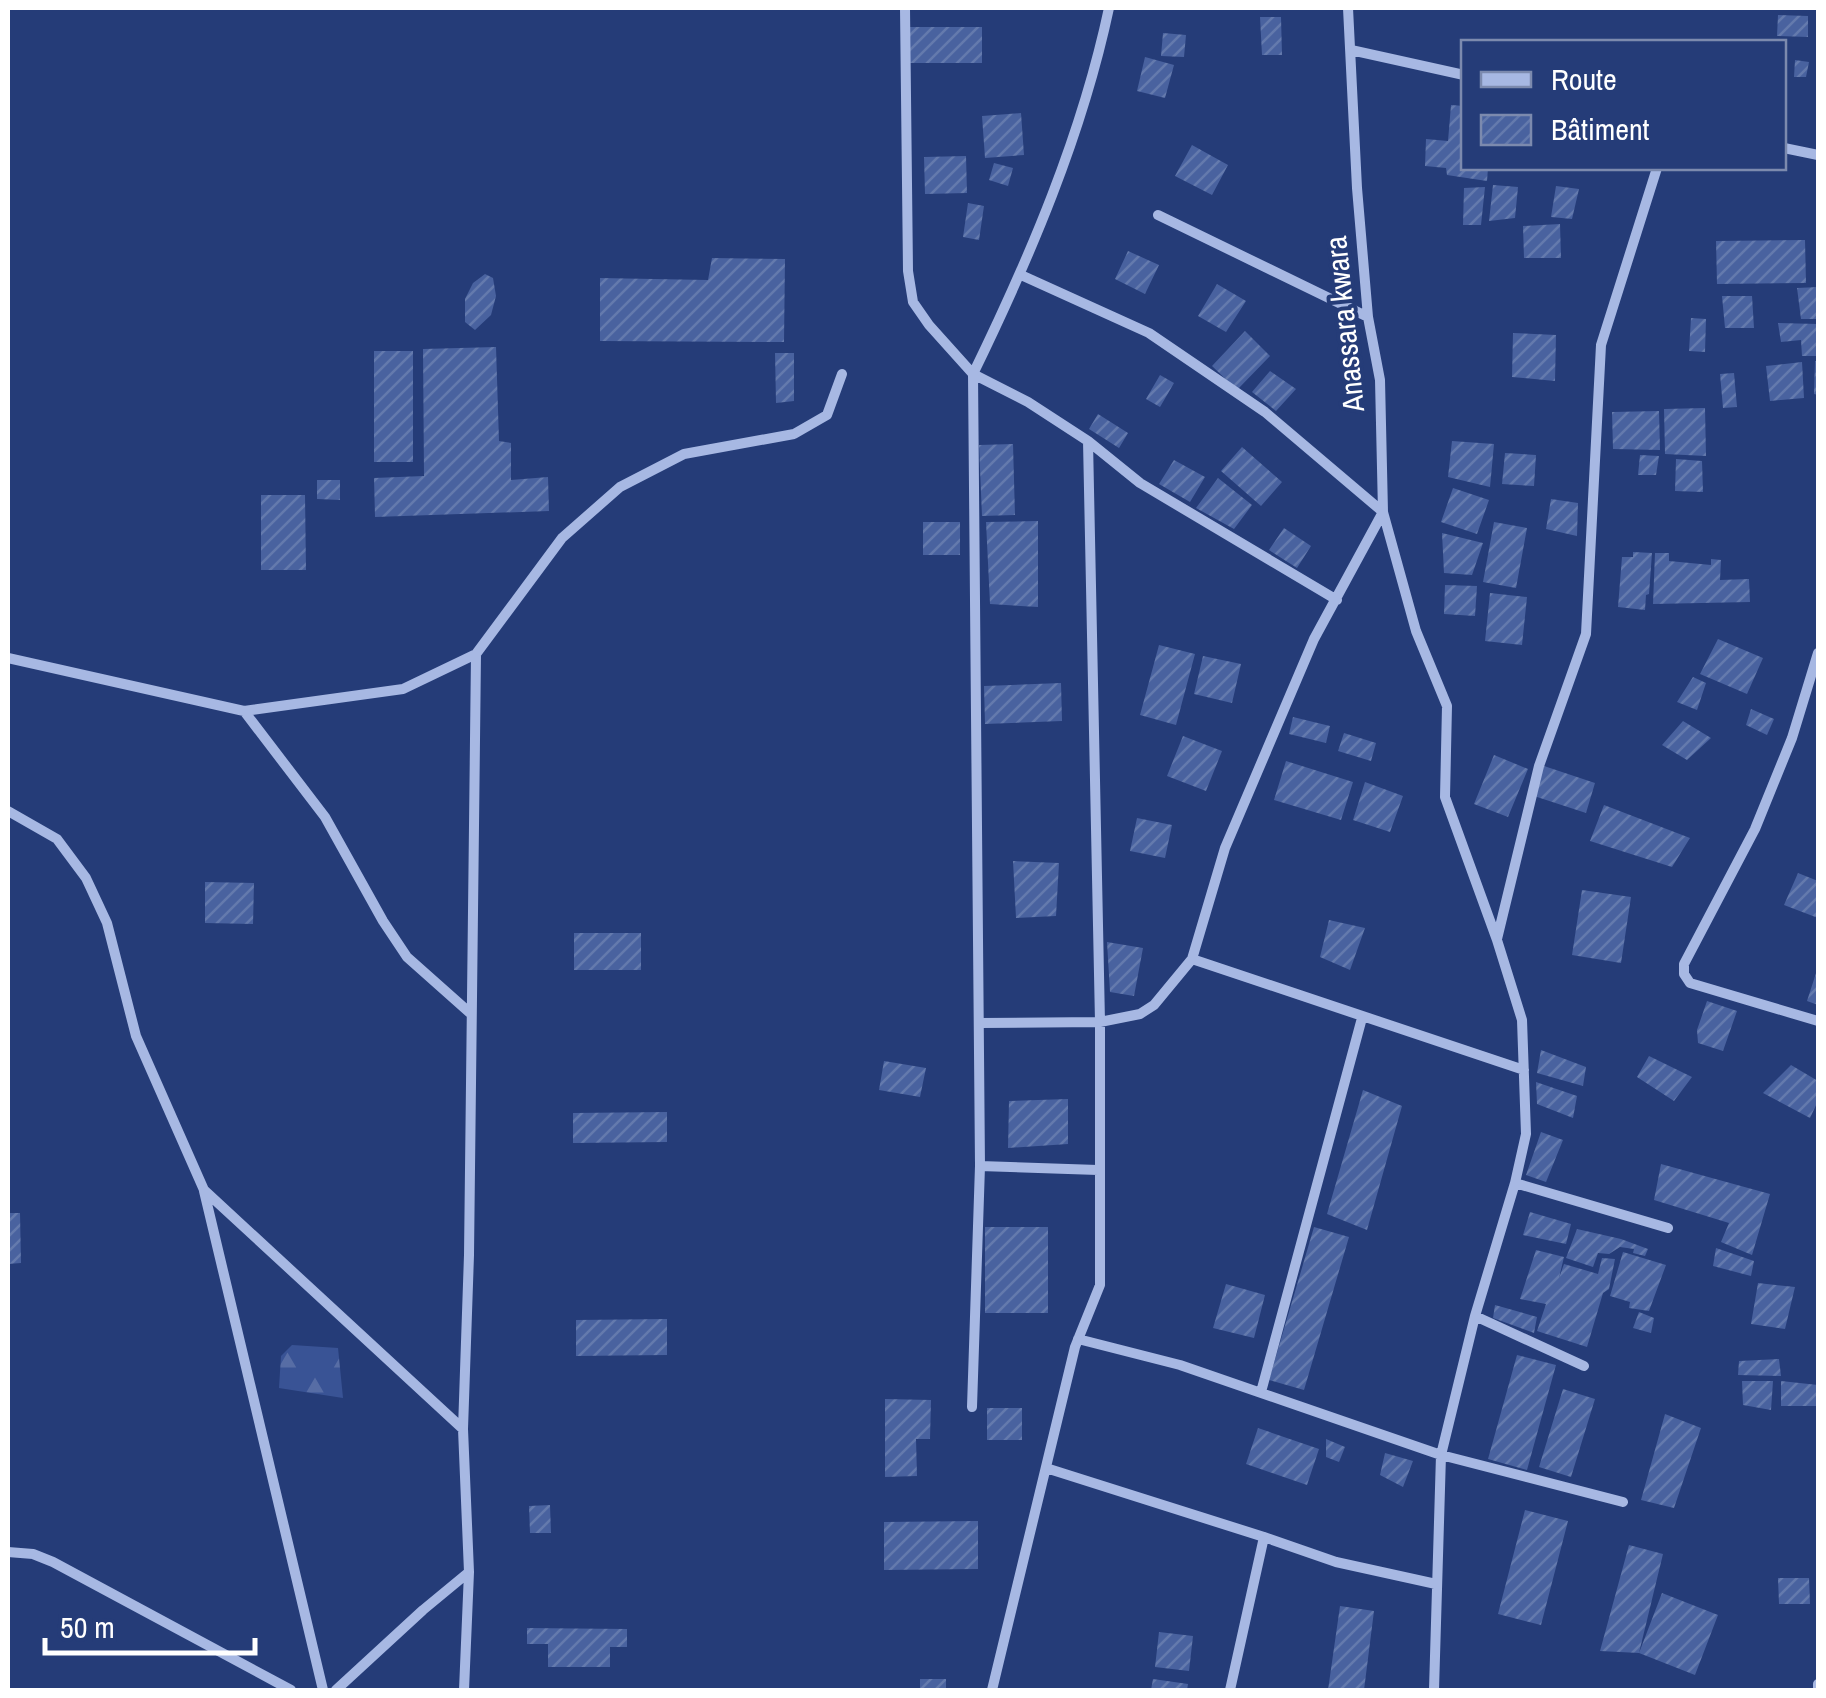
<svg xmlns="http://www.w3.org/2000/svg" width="1826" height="1698" font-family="'Archivo Narrow',sans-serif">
  <defs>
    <pattern id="forest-firs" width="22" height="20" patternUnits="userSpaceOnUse" patternTransform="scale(2.5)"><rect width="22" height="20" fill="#395395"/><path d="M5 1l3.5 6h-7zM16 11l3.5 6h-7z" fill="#576da5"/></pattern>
    <pattern id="building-hatch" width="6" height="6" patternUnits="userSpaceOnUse" patternTransform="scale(2.5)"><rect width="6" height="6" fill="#49629f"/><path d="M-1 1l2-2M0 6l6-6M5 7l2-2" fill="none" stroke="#647aad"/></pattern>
  </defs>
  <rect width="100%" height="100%" fill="#253c78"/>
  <path fill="url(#forest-firs)" d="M292,1345L338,1348L343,1398L279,1388L281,1356Z"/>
  <path fill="url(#building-hatch)" d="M1778,15L1808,16V37L1777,36Z
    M1260,17H1281L1282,55H1262Z
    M910,27H982V63H910Z
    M1163,33L1186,35L1184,57L1161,56Z
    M1145,57L1174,65L1165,98L1137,91Z
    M1795,60L1809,62L1806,77H1794Z
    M1451,105L1464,106V168H1488L1487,181L1447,175L1446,168L1425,166L1426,139L1448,141Z
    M1021,113L1024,155L985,158L982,116Z
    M1192,145L1228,165L1212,195L1175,176Z
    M966,156L967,193L925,194L924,157Z
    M994,163L1013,168L1008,186L989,180Z
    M1493,185L1518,187L1515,218L1489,221Z
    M1556,186L1579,189L1572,219L1551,217Z
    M1485,187L1481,225H1463L1464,188Z
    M968,203L984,206L979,240L963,237Z
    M1560,224L1561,258H1524L1523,226Z
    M1805,240L1806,283L1717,284L1716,241Z
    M1128,251L1159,265L1145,294L1115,279Z
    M712,258L785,259L784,342L600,341V278L708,280Z
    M485,274L493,278L496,296L491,315L475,330L465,322V299L473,283Z
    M1217,284L1246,301L1226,332L1198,316Z
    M1818,287V319H1801L1797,288Z
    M1722,296H1752L1754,328H1725Z
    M1691,318L1706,319L1705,352L1689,351Z
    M1778,323L1818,324V356H1802L1801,340L1781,342Z
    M1245,331L1270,356L1237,390L1212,366Z
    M1513,333L1556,335L1555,381L1512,377Z
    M496,347L499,441L511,443V480L548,477L549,511L375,517L374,478L424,476L423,349Z
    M374,351H413V462H374Z
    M775,353H794V401L776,403Z
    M1815,361H1818V395L1814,394Z
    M1802,362L1804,398L1770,401L1766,366Z
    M1270,371L1296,389L1276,411L1252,392Z
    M1734,373L1737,407L1723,408L1720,374Z
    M1160,375L1174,383L1160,407L1146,399Z
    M1705,408L1706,456L1665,454L1664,409Z
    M1659,411L1660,450L1613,449L1612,412Z
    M1098,414L1128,433L1119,448L1089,429Z
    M1452,441L1494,444L1490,487L1448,477Z
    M1013,444L1015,515L982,516L979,445Z
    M1242,447L1282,482L1261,506L1221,471Z
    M1505,453L1536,455L1534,486L1502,484Z
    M1640,455L1659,456L1656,475H1638Z
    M1676,459L1702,461L1703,492L1675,491Z
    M1174,460L1205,477L1190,502L1159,484Z
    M1218,478L1252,505L1234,529L1196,508Z
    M317,480H340V500L317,499Z
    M1453,488L1489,500L1477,534L1441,522Z
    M261,495H305L306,570H261Z
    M1551,499L1578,503L1577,536L1546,529Z
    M1038,521V607L990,604L986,522Z
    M923,522H960V555H923Z
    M1494,522L1527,528L1516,588L1483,582Z
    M1284,528L1311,546L1297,568L1269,550Z
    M1442,533L1483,543L1472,575L1444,573Z
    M1633,552L1652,553L1649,594L1646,595L1645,610L1618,607L1622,557H1633Z
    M1655,553H1669V561L1711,565V559L1721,560L1720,580L1749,579L1750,602L1653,604Z
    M1445,585L1477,586L1475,616L1444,614Z
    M1490,593L1527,597L1522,645L1485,641Z
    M1718,639L1763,658L1747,694L1700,674Z
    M1159,645L1195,654L1176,725L1140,715Z
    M1203,656L1241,664L1232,703L1194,694Z
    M1693,677L1706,683L1697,710L1677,702Z
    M1061,683L1062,721L985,724L984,686Z
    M1751,709L1774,719L1767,735L1746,725Z
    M1293,717L1330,726L1326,743L1289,734Z
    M1683,721L1711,738L1687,760L1662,745Z
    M1344,733L1376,743L1371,761L1338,751Z
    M1183,736L1222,751L1206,791L1167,776Z
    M1494,755L1528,769L1508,817L1474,804Z
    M1286,761L1353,782L1341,820L1274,800Z
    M1544,766L1595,783L1586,813L1534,796Z
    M1365,782L1403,796L1390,832L1353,820Z
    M1604,805L1690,838L1672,867L1590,841Z
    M1137,818L1172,825L1165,858L1130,851Z
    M1013,861L1059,863L1056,916L1016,918Z
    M1798,873L1818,881V918L1784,905Z
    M205,882L254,883L253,924L205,923Z
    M1582,890L1631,897L1621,963L1572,955Z
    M1329,920L1365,928L1350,970L1320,957Z
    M574,933H641V970H574Z
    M1107,942L1143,948L1134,996L1110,992Z
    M1818,967V1005L1807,1001Z
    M1707,1001L1737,1011L1723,1051L1698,1043L1697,1030Z
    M1541,1050L1586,1067L1583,1086L1537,1073Z
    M1649,1056L1692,1077L1674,1101L1637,1077Z
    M884,1061L926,1068L920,1097L879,1090Z
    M1791,1065L1818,1081V1101L1810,1118L1763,1093Z
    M1536,1082L1577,1096L1573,1118L1537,1104Z
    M1363,1090L1402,1106L1367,1230L1327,1214Z
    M1068,1099V1144L1008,1148L1009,1101Z
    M667,1112V1142L573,1143V1113Z
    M1541,1132L1563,1140L1546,1182L1526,1175Z
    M1661,1164L1770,1194L1752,1255L1721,1242L1729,1223L1654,1200Z
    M1530,1212L1571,1224L1566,1244L1523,1235Z
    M8,1213H20L21,1263L8,1264Z
    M985,1227H1048V1313H985Z
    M1314,1227L1349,1237L1304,1390L1269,1380Z
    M1577,1229L1621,1239L1648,1249L1645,1256L1633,1253L1634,1249L1620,1247L1609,1254L1598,1253L1593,1267L1566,1258Z
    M1716,1248L1754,1261L1751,1276L1713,1266Z
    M1536,1250L1564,1257L1559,1278L1564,1264L1598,1274L1602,1258L1615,1259L1609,1289L1603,1293L1587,1347L1537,1331L1546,1304L1520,1299Z
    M1623,1252L1666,1265L1649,1311L1629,1308L1630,1302L1610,1296Z
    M1758,1283L1795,1287L1785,1329L1751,1324Z
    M1226,1284L1265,1295L1254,1338L1213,1328Z
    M1495,1305L1537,1317L1534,1333L1493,1318Z
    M1639,1312L1654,1318L1651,1333L1633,1328Z
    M667,1319V1355L576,1356V1320Z
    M1517,1355L1556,1365L1527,1470L1488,1459Z
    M1779,1359L1781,1376L1738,1375L1739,1361Z
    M1742,1381H1773L1771,1410L1743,1405Z
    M1781,1381L1818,1385V1406H1781Z
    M1563,1389L1595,1399L1571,1477L1539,1467Z
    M885,1399L931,1400L930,1439H916L917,1476L885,1477Z
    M987,1408H1022V1440H987Z
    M1665,1414L1701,1428L1674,1508L1641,1500Z
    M1258,1428L1319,1449L1307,1485L1246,1464Z
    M1326,1439L1345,1447L1339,1462L1326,1457Z
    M1385,1453L1413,1461L1403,1487L1380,1475Z
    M550,1505L551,1533H530L529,1506Z
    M1525,1510L1568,1521L1541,1625L1498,1614Z
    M978,1521V1569L884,1570V1522Z
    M1629,1545L1663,1554L1639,1653L1662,1593L1718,1615L1695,1675L1639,1653L1600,1651Z
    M1778,1578H1809L1810,1604H1779Z
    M1340,1606L1374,1611L1364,1690H1328Z
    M527,1628L627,1629V1647H610V1667H548V1644H527Z
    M1159,1632L1193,1636L1189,1671L1155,1667Z
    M920,1679H946V1690H920Z
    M1153,1679L1188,1684L1187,1690H1151Z"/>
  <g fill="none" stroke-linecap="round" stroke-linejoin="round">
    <path stroke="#a7b8e3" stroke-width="10" d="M905,8L908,271L913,302L929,325L973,374L1028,402L1088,441L1140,483L1337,600
      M1348,8L1357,188L1368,317L1380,380L1383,512L1416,631L1447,706L1445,797L1497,940L1522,1020L1526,1134L1515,1183L1475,1316L1441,1455L1434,1690
      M1351,50L1464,75
      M1784,148L1818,155
      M1158,215L1368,317
      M1818,653L1792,738L1755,829L1684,964V974L1690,983L1818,1021
      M8,658L244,711L403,689L476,654L562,538L620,487L684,454L794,434L827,415L842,374
      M244,711L325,817L383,921L407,957L470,1013
      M8,811L57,839L86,878L107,923L136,1036L204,1190L463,1429
      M1497,939L1539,766L1586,634L1601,345L1657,168
      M1192,959L1524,1070
      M980,1023L1100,1022L1140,1014L1154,1005L1192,959L1225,848L1314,639L1383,512L1265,412L1149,333L1021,275
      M1098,1170L980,1166L973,374C1030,257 1082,135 1109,8
      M1515,1183L1668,1228
      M204,1191L323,1690
      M1475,1316L1584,1366
      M1078,1339L1180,1365L1441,1455L1623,1502
      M1261,1392L1362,1018
      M972,1407L980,1166
      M1046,1468L1264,1537
      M8,1552L33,1554L53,1562L291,1690
      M336,1690L423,1610L469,1572
      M464,1690L469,1572L463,1429L469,1255L476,654
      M992,1690L1075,1347L1100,1285V1022L1088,441
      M1230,1690L1264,1537L1336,1562L1436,1584
      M1818,1690V1684"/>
  </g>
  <g text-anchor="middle" stroke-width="8" stroke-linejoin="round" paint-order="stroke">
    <g font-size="30" fill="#fff" stroke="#253c78">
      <text transform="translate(1345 324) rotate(-96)" y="10">Anassara kwara</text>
    </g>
  </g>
  <rect width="1826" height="1698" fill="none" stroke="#ffffff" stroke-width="20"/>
  <rect x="1461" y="40" width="325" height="130" fill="#253c78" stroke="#7c8aae" stroke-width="2.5"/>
  <rect x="1481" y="72" width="50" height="15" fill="#a7b8e3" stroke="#7c8aae" stroke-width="2.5"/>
  <text x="1551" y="90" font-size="30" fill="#ffffff">Route</text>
  <rect x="1481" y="115" width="50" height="30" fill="url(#building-hatch)" stroke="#7c8aae" stroke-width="2.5"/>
  <text x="1551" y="140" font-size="30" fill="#ffffff">Bâtiment</text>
  <path d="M45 1638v15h210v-15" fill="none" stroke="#ffffff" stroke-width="5"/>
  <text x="60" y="1638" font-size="30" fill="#ffffff" stroke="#253c78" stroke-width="8" paint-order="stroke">50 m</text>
</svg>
